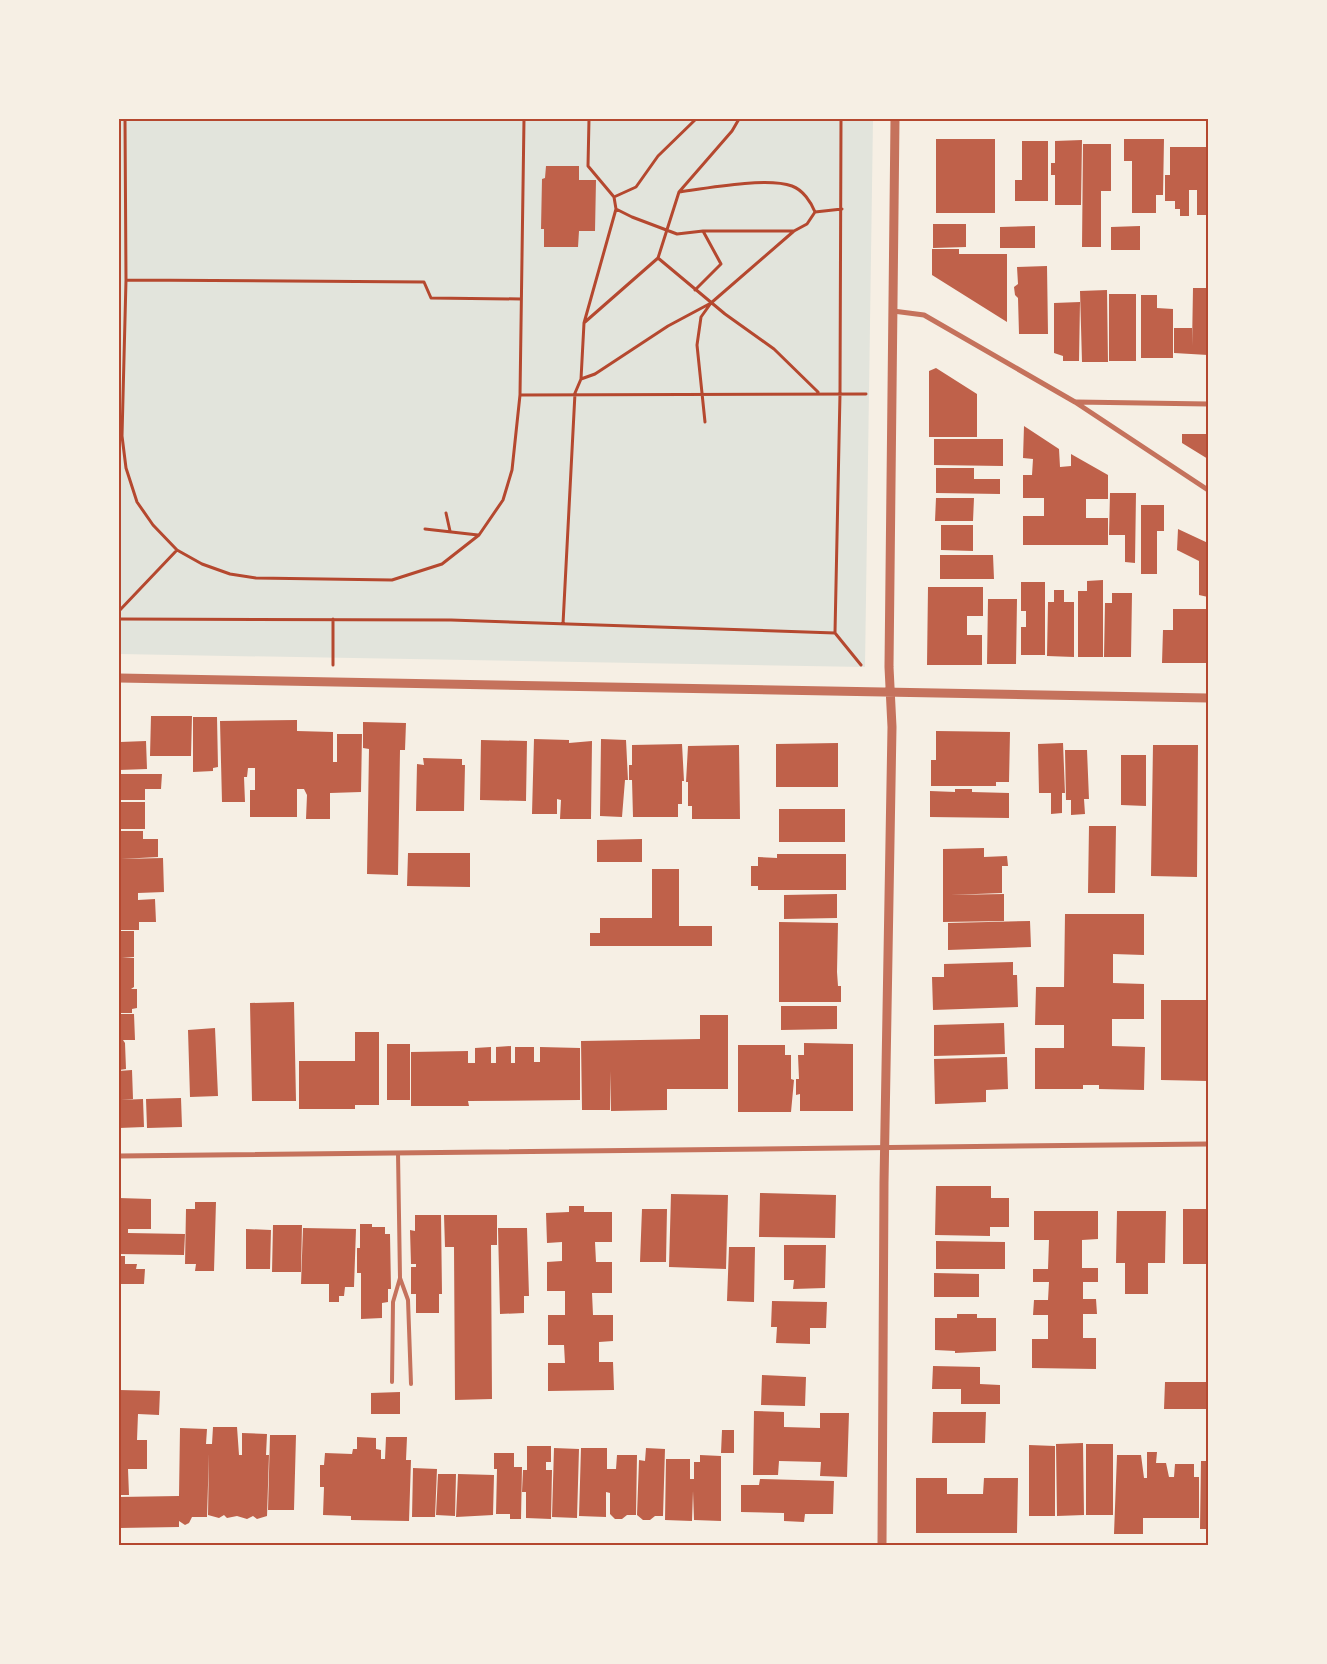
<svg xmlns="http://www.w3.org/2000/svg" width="1327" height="1664" font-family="Mulish,sans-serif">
  <rect width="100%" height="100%" fill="#f6efe4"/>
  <path fill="#e2e4dc" d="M119,119H873L865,667L119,654Z"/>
  <path fill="#bf614a" d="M936,139H995V213H936Z
    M1124,139H1164L1163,195H1156V213H1132V161H1124Z
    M1082,140L1081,205H1055V175H1051V163H1055V141Z
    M1022,141H1048V201H1015V180H1022Z
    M1083,144H1111V191H1101V247H1082Z
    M1170,147H1208V215H1197V190H1189V216H1180V209H1175V201H1165V175H1170Z
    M546,166H579V180H596L595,231H579L578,247H544V229H541L542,179L545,178Z
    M933,224H966V247L933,248Z
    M1035,226V248H1000V227Z
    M1140,226V250H1111V227Z
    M932,249H959V254H1007V322L932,275Z
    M1047,266L1048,334H1019L1018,298L1015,295L1014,287L1018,284L1017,267Z
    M1193,288H1207L1208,355L1174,353V328H1192V346Z
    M1107,290L1108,362H1082L1080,291Z
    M1109,294H1136V361H1109Z
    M1141,295H1157V308L1173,309V358H1141Z
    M1080,302L1079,361H1063V356L1054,353V303Z
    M936,368L977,394V437H929V371Z
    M1024,426L1059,449L1060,467L1071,466V454L1108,475V499H1086V518H1108V545H1023V516H1044V498H1023V475H1032L1033,459L1023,458Z
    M1182,434H1208V459L1182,443Z
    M934,439H1003V466L934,465Z
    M936,468H974V479H1000V494L936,493Z
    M1110,493H1136L1135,563L1125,562V535H1109Z
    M936,498H974L973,521H935Z
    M1141,505H1164V531H1157V574H1141Z
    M941,525H973V551L941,550Z
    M1178,529L1208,543V597L1199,595V561L1177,550Z
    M940,555H993L994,579H940Z
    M1103,580V657H1078V591H1087V581Z
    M1021,582H1045V655H1021V627H1026V611H1021Z
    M928,587H983V616H967V635H982V665H927Z
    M1054,590H1064V602H1074V657L1047,656L1048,602H1054Z
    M1112,593H1132L1131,657H1104L1105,603H1112Z
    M988,599H1017L1016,664H987Z
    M1173,609H1208V663H1162L1163,630H1173Z
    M151,716H192L191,756H150Z
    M193,717H217L218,767L213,768V771L193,772Z
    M297,720V731L333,732V762H337V734H362L361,792L330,793V819H306L307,795L304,789H297V817H250V790H255V768H248L247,777H244L245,802H222L220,721Z
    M363,722L406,723L405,750H400L398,875L367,874L369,749L363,748Z
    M936,731L1010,732L1009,782H996V786H931V760H936Z
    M119,738L120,742L146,741L147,769L119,770Z
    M534,739L569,740V743L592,741L591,819H560L561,800L557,799V814H532Z
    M601,739L626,740L628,780H625L622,817L600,816Z
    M481,740L527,741L526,801L480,800Z
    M838,743V787H776V744Z
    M1063,743L1065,793H1062V813L1051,814V793H1039L1038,744Z
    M682,744L684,781H682V804H678V817H633L632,780H629V765H632V745Z
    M739,745L740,819H692V806H688V782H686L688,746Z
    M1153,745H1198L1197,877L1151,876Z
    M1065,750H1087L1089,799H1084L1085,814L1071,815V800H1066Z
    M1121,755H1146V806L1121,805Z
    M423,758L462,759V765H465L464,811H416L417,764L424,765Z
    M119,774H162L161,789H145V800H119Z
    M955,789H972V792L1009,793V818L930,817V791L955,792Z
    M119,802H145V829H119Z
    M779,809H845V842H779Z
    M1089,826H1116L1115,893H1088Z
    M119,831H143V839H158V857L121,859L163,858L164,892L138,893V900L155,899L156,922H139V930H119Z
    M642,839V862H597V840Z
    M984,848V857L1007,856L1008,866H1002V893L950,895L1004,894V921L943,922V849Z
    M408,853H470V887L407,886Z
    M777,854H846V890H758V886H751V866H758V857L777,858Z
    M652,869H679V926H712V946H590V933H600V918H652Z
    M837,894V918L784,919V895Z
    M1065,914H1144V955L1113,954V983L1144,984V1019H1112V1046L1145,1047L1144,1090L1099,1089V1085H1083V1089H1035V1048H1064V1025H1035L1036,987H1064Z
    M1030,921L1031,947L948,950V923Z
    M779,922L838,923L837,972L838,986H841V1002H779Z
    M119,931H134V957H122L134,958V987L131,989H137V1008L132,1009V1013H119Z
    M1013,962V975H1017L1018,1007L933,1010L932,977H944V964Z
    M1161,1000H1208V1081L1161,1080Z
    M294,1002L296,1101H252L250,1003Z
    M781,1006H837V1029L781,1030Z
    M119,1014H134L135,1040H123L125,1043L126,1069L119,1070Z
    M700,1015H728V1089H667V1110L611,1111L610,1071V1110H582L581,1041L700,1039Z
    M1004,1023L1005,1054L934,1056V1025Z
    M215,1028L218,1096L190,1097L188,1030Z
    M355,1032H379V1105H355V1109H299V1061H355Z
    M804,1043L853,1044V1111H800V1094L796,1095V1079H799L798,1055H804Z
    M387,1044H410V1100H387Z
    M738,1045H785V1055H791V1079L794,1080L791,1112H738Z
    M511,1046V1063H515V1047H534V1062H540V1047L580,1048V1100L468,1101L469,1106H411V1052L468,1051V1063H475V1048L491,1047V1063H496V1047Z
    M1007,1057L1008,1089L986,1090V1102L935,1104L934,1059Z
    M132,1070L133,1099L121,1100L143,1099L144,1127L119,1128V1071Z
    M181,1098L182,1127L147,1128L146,1099Z
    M936,1186H991V1198H1009V1227H990V1236L935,1235Z
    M760,1193L836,1195L835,1238L759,1237Z
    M671,1194L728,1195L726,1269L669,1267Z
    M119,1198L151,1199V1229H128V1233L185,1234L184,1255L119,1254Z
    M195,1202H216L214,1271H195L196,1264H185L186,1209H195Z
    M569,1206H584V1212H612V1242H595L596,1262H612V1293H592L593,1315H613V1341L599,1342V1362H613L614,1390L548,1391V1363H565L564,1345H548V1315H565V1291H547V1262L562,1261V1242L547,1243L546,1213L569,1212Z
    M642,1209H667L666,1262H640Z
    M1183,1209H1208V1264H1183Z
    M1034,1211H1098V1239L1082,1240V1268H1098V1282H1083V1299H1096L1097,1314H1083V1338H1096V1369L1032,1368V1339H1048V1315H1033L1034,1300H1048L1049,1282H1033V1269H1048L1049,1240H1034Z
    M1117,1211H1166L1165,1263H1148V1294H1125V1263H1116Z
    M415,1215H441L442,1294H439V1313H416V1294H411V1267H416V1264H411L410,1230L415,1231Z
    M444,1215H497V1245H491L492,1399L455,1400L454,1247H445Z
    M360,1224H372V1227H385V1234H390L391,1289H388V1302L382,1303V1318L361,1319V1273H357V1248H360Z
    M273,1225H302L301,1272H272Z
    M303,1228L356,1229L354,1287H345L344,1296H339V1302H329V1284H301Z
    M498,1228H527L529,1296H524V1313L500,1314Z
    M246,1229L271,1230L270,1269H246Z
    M936,1241L1005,1242V1269H936Z
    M784,1245H826L825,1288L793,1289L794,1280H784Z
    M729,1247H755L754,1302L727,1301Z
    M119,1256H125V1264H137L136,1269H145L144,1284H119Z
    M934,1273L979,1274V1297H934Z
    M772,1301L827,1302L826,1328H810V1344L776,1343L777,1327H771Z
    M957,1314H977V1318H996V1351L955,1353V1351L935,1350V1318H957Z
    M933,1366L980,1367V1384L1000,1385V1404H961V1389H932Z
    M762,1375L806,1377L805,1406L761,1405Z
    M1165,1382H1208V1409H1164Z
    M119,1390L160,1391L159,1415L138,1414L137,1440H147V1469H128L129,1495H119Z
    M400,1392V1414H371V1393Z
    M754,1411L784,1412V1427L820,1428V1413H849L847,1477L820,1476L821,1462L779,1461L778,1475H753Z
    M933,1412H986L985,1443H932Z
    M213,1427H237L239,1455H242V1433L267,1434L266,1455H269L267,1516L257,1519L253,1516L247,1519L237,1516L227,1518L224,1515L219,1518L208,1515L209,1453L207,1517H192L189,1523L185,1525L179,1521V1527L119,1528V1497L179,1496L180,1428L207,1429L206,1444H212Z
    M722,1430H734V1453H721Z
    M270,1435H296L294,1510H268Z
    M357,1437L376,1438V1449L381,1450V1459H385L386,1437H407L406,1460H411L409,1521L351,1520V1516L323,1515L324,1487H320V1465H324L325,1453L352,1454L353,1449H357Z
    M1083,1443L1084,1515L1057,1516L1056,1444Z
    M1086,1444H1113V1515H1086Z
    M1029,1445L1055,1446V1516H1029Z
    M527,1446H551V1462H546V1470H552L551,1519L526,1518V1492H522L523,1470H527Z
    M554,1448L579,1449L577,1518L552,1517Z
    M581,1448H607V1469H616L617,1455H637L636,1515H627L622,1519H615L610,1514V1493L606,1492V1517L579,1516Z
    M646,1448L665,1449L663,1516H655L650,1520H643L637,1515L639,1460L645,1461Z
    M1147,1452H1157L1156,1463H1166L1169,1477H1174L1175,1464H1194V1477H1199V1518H1143V1534H1114L1117,1455H1141L1144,1478H1147Z
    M494,1453H514V1467H522L521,1519H510V1514H496L497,1469H494Z
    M700,1455L721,1456V1521L694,1520L693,1491L692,1521L665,1520L666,1459H690V1479H694V1462H700Z
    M1201,1461H1208V1529H1200Z
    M413,1468L437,1469L435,1517H412Z
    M438,1474H456L455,1516L436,1515Z
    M458,1474L494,1475L493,1515L456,1517Z
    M916,1478H947V1494H983L984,1478H1018L1017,1533H916Z
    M760,1479L834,1481L833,1514H805L804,1522L784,1521V1513L741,1512V1485H759Z"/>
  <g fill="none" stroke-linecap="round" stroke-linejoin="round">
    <path stroke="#b5482f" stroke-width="3" d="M125,119L126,280L122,436L126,468L137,502L153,525L177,550L202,564L230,574L256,578L392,580L442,564L479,535L503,500L512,470L520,395L524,119
      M614,197L636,187L658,156L696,119
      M616,209L632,217L677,234L703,231L721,264L695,290
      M815,212L842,209
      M703,231H794
      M658,258L725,314L774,349L818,392
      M126,280L424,282L431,298L521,299
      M585,322L658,258L679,192L732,131L739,119
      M581,379L595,374L668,326L711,303L794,231L807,224L815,212C811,202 803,190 792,186C767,177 707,188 679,192
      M520,395L866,394
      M705,422L697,345L701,317L711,303
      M446,513L450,531
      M425,529L478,535
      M119,611L177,550
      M119,619L451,620L835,633L840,394L841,119
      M333,619V665
      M563,624L575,393L581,379L584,323L616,209L614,197L588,166L589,119
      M835,633L861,665"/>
    <path stroke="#c5725c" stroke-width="4" d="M398,1153L400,1278L408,1300L411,1384
      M392,1382L393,1302L400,1278"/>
    <path stroke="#c5725c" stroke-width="5" d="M893,311L924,315L1075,402L1208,490
      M1076,402L1208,404
      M119,1156L1208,1144"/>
    <path stroke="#c5725c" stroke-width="9" d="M119,678L1208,698
      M882,1545L884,1183L892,727L889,667L895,119"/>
  </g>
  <rect width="1327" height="1664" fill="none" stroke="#f6efe4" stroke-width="240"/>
  <rect x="120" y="120" width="1087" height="1424" fill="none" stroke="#b5482f" stroke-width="2"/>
</svg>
